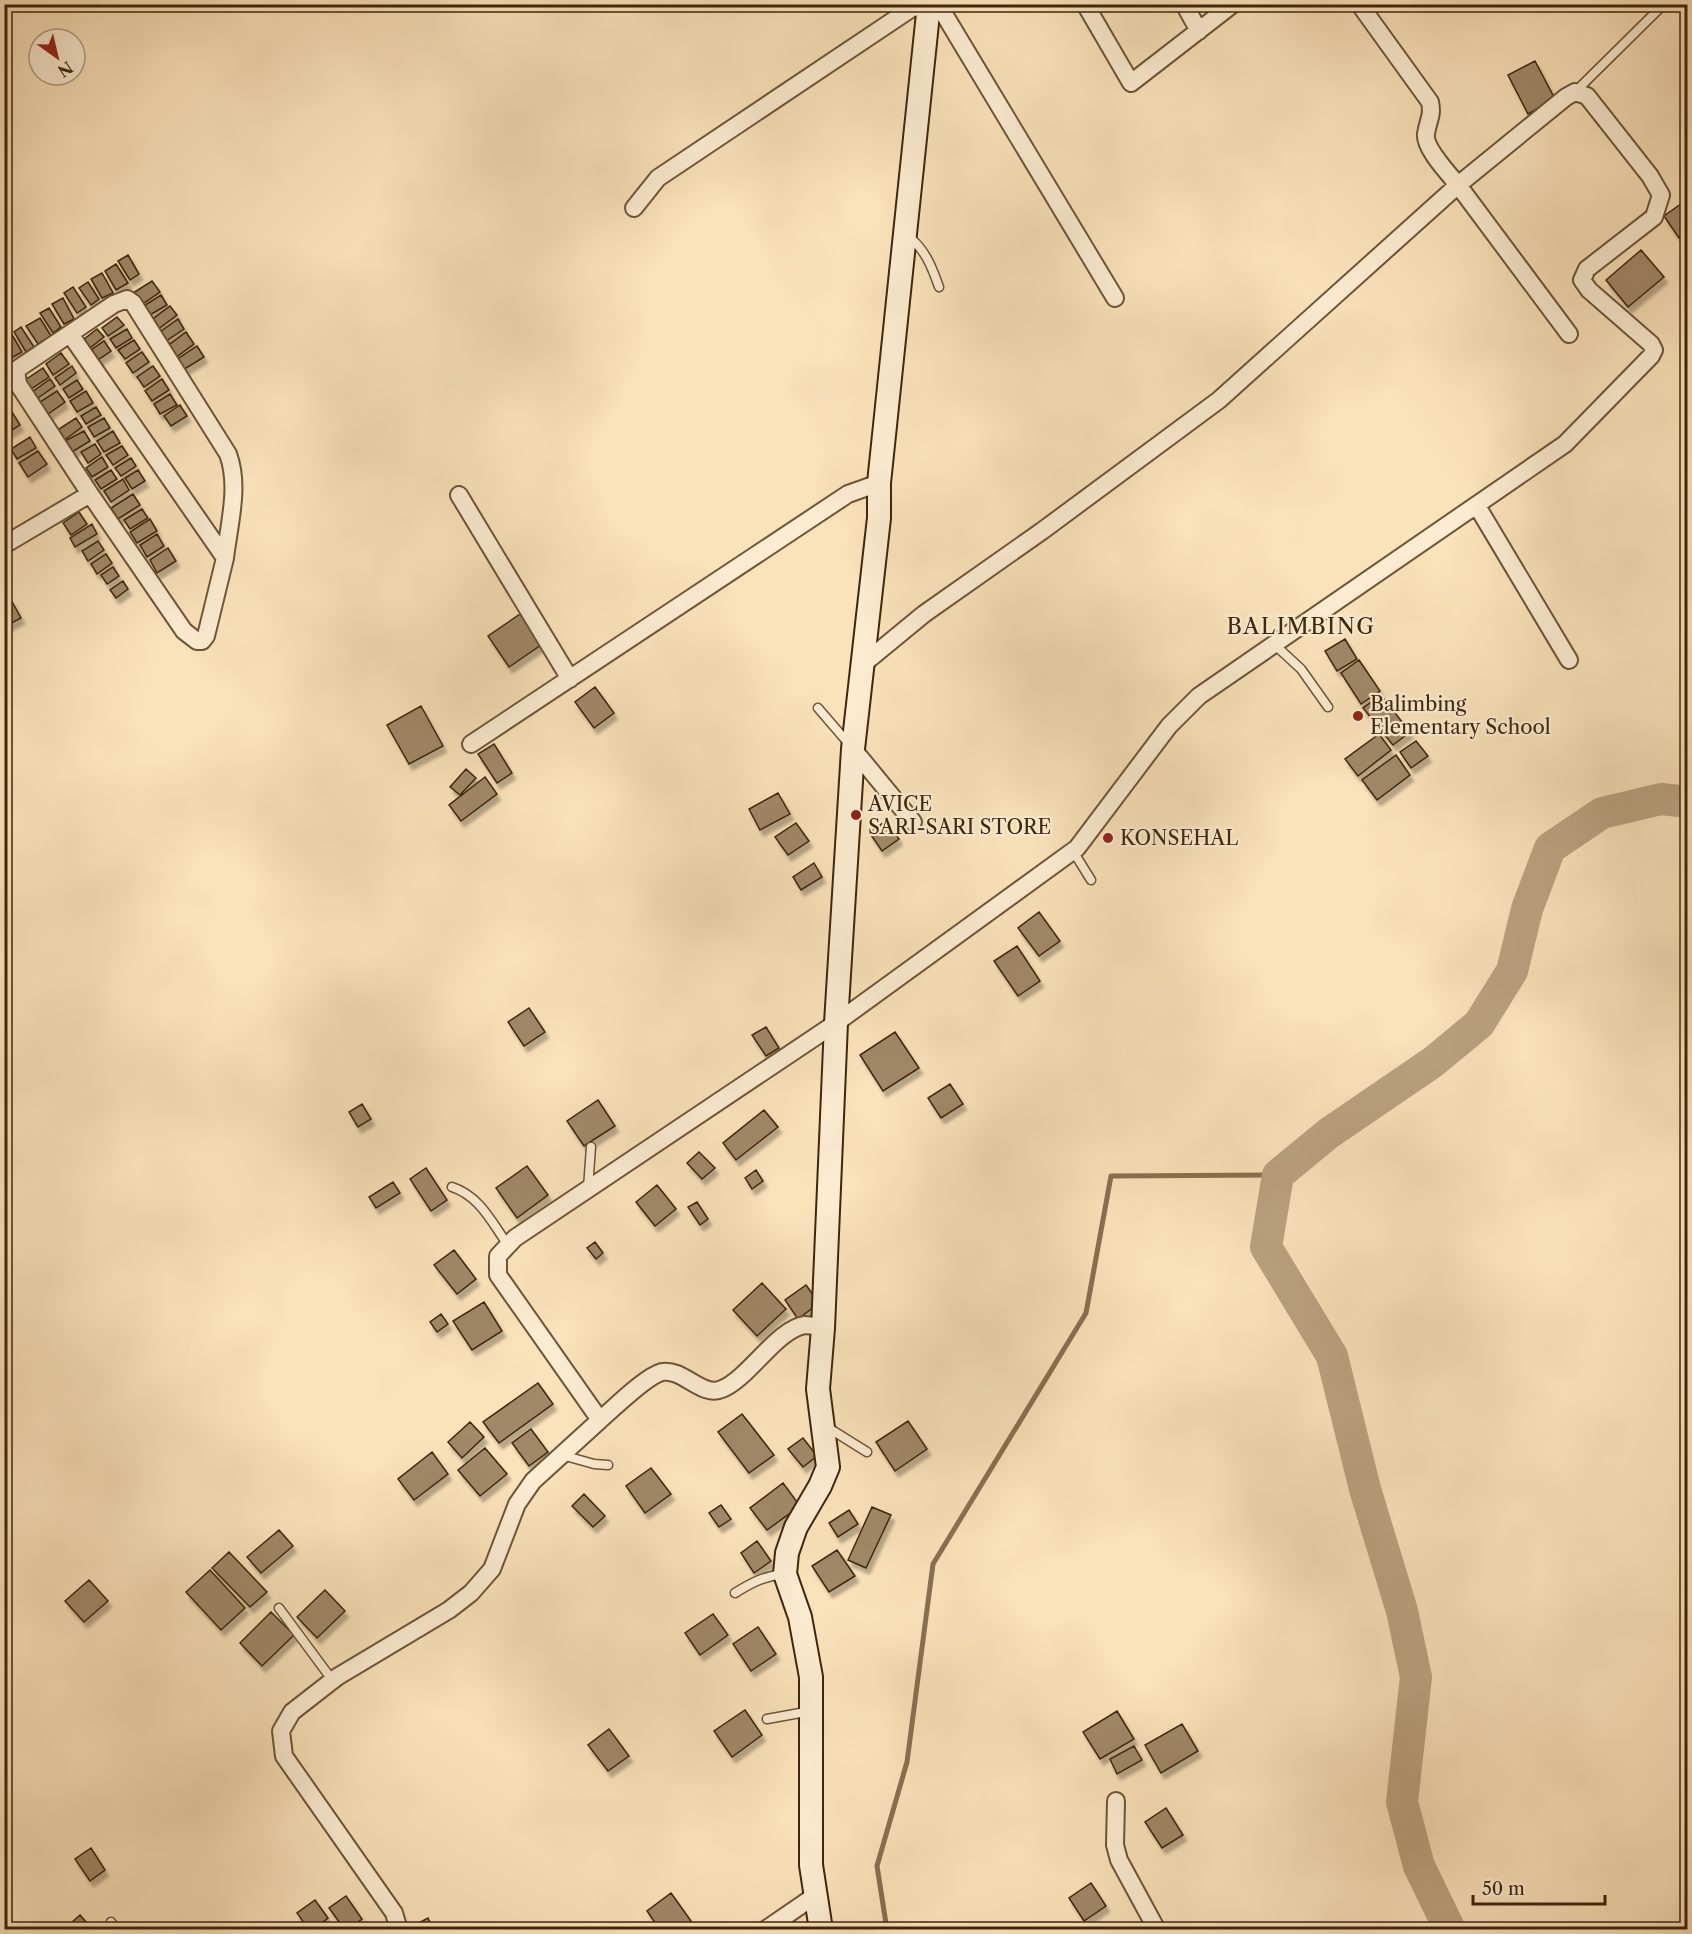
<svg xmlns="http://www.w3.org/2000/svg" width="1692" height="1934" font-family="'Libre Caslon Text',serif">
  <defs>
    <filter id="shadow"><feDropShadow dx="3.5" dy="6" stdDeviation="1.5" flood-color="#0004"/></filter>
  </defs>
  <rect width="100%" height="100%" fill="#fae2ba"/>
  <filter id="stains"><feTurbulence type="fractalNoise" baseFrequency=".00333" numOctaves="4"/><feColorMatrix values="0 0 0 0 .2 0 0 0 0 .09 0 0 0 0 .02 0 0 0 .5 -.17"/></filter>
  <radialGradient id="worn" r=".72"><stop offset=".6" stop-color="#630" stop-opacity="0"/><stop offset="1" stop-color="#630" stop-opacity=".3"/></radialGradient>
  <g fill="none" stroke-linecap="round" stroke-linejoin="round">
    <path stroke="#887051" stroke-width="5" d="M887,1930L877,1866L907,1762L933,1564L1086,1313L1111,1176L1278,1175"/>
    <path stroke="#baa27f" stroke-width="32" d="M1450,1930L1419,1866L1402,1802L1416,1677L1402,1611L1365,1489L1332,1356L1266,1247L1278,1175L1329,1133L1433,1062L1479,1024L1512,971L1527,909L1550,848L1602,813L1661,799L1688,802"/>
  </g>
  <path fill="#a08867" stroke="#3e260d" stroke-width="1.5" filter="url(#shadow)" d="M1535,61L1555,99L1528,114L1508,75Z
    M1688,199V232L1679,238L1664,216Z
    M1641,250L1664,277L1628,307L1606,280Z
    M128,255L139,274L130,280L118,261Z
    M116,264L128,283L116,290L105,271Z
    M102,273L113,293L102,298L91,279Z
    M152,281L160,292L141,305L133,293Z
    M88,282L99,299L91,305L79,288Z
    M73,287L86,307L77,313L64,293Z
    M161,295L167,305L148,316L142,307Z
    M63,298L74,319L64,324L52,304Z
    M170,306L177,315L157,330L150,321Z
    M49,308L61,327L53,333L40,313Z
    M117,317L124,325L108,336L102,328Z
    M40,318L51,336L38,344L26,326Z
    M178,319L184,329L166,341L160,332Z
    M21,327L34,347L26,352L14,332Z
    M97,329L104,337L86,351L79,343Z
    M127,329L132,338L116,348L110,339Z
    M186,332L194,344L175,358L166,347Z
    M11,333L22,352L11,358L4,348V337Z
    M134,340L140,349L125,359L118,350Z
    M104,341L111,351L95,362L88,352Z
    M197,346L204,357L183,370L176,360Z
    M142,352L149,362L133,373L126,363Z
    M61,353L69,364L53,375L46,364Z
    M72,366L76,373L60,385L55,378Z
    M153,366L160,376L144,387L137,377Z
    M43,368L49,377L28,391L22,382Z
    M50,379L55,386L35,400L31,393Z
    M162,379L169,390L152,401L145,391Z
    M77,380L83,389L69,398L63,389Z
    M57,391L65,402L48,414L40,402Z
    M86,391L93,403L77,412L70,401Z
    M170,394L177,405L160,414L154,404Z
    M180,405L187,416L171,426L164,416Z
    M96,407L101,415L86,424L81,416Z
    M12,412L20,425L4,435V416Z
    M76,418L82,427L63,441L56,431Z
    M104,418L110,428L94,437L88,427Z
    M84,431L90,441L72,452L65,441Z
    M113,431L120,443L104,452L97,441Z
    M30,437L36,448L17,459L11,449Z
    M95,444L101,454L88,463L81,452Z
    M122,446L128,455L113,465L106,455Z
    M38,451L47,464L28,477L19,463Z
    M102,457L108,467L92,477L86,468Z
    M131,458L136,466L121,476L115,468Z
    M111,470L117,479L101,489L95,480Z
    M138,470L145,481L132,489L125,478Z
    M123,479L129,490L111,502L104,491Z
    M133,494L140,505L118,519L111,508Z
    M142,509L148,518L130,529L124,520Z
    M79,512L87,524L71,535L63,523Z
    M150,519L157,531L137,543L130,532Z
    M92,524L97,534L75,547L70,538Z
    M157,534L164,546L147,557L140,545Z
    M98,541L104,550L88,561L82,551Z
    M168,548L176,561L157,573L150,560Z
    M106,554L112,563L97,574L91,564Z
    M113,567L119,576L107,584L101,575Z
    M123,581L128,589L116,598L110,590Z
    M10,598L21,618L4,627V601Z
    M520,614L541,645L509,667L488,636Z
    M1345,639L1357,659L1337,671L1325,651Z
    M1359,660L1380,691L1361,704L1341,673Z
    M595,687L614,713L594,728L575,702Z
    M1381,695L1410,732L1393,745L1363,708Z
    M421,706L443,746L409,764L387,725Z
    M1379,734L1391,750L1358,776L1345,759Z
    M1416,741L1428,756L1411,768L1400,752Z
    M494,744L512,773L497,783L478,754Z
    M1396,755L1410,775L1377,800L1362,780Z
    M466,769L476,778L460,795L450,787Z
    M485,777L497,794L461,821L449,805Z
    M778,793L790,814L760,830L749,809Z
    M886,821L899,839L882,851L869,832Z
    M796,823L809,841L788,855L775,837Z
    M814,863L822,877L801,890L793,877Z
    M1039,912L1060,941L1039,956L1018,928Z
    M1017,946L1040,981L1018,996L994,961Z
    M529,1008L545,1032L524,1046L508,1022Z
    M766,1027L779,1048L766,1056L752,1035Z
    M895,1032L919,1068L883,1091L860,1055Z
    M950,1084L963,1104L941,1118L928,1098Z
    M598,1100L615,1126L584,1146L567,1121Z
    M362,1104L371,1119L358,1127L349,1112Z
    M764,1110L778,1127L736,1160L723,1143Z
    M699,1152L715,1168L702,1179L687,1163Z
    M527,1166L548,1195L517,1218L496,1188Z
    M426,1168L447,1200L431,1211L410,1179Z
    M756,1170L763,1181L752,1189L745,1178Z
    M393,1182L400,1193L376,1208L369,1197Z
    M657,1185L676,1209L655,1226L636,1202Z
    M697,1202L708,1219L700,1225L688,1207Z
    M595,1242L603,1253L596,1259L587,1248Z
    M454,1250L476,1279L457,1294L434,1265Z
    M762,1283L786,1309L757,1336L733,1310Z
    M806,1285L819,1303L798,1319L785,1300Z
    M484,1302L502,1331L472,1350L453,1321Z
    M441,1314L448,1324L437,1332L430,1322Z
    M538,1383L553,1404L499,1443L483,1422Z
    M742,1414L774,1455L749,1473L718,1432Z
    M908,1421L927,1449L895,1471L876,1442Z
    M470,1422L484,1437L462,1458L448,1442Z
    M531,1429L548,1452L529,1466L512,1443Z
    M803,1438L817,1456L803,1467L788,1449Z
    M485,1448L507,1474L480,1496L458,1470Z
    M432,1452L448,1474L414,1500L398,1479Z
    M651,1468L671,1494L645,1513L626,1486Z
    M783,1483L800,1506L767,1530L750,1508Z
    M584,1494L605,1516L593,1527L572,1506Z
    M721,1505L731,1519L719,1527L709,1513Z
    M872,1507L891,1515L866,1568L848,1560Z
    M849,1510L858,1524L838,1537L829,1523Z
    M279,1530L293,1546L261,1573L247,1557Z
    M757,1541L771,1561L754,1573L741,1553Z
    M837,1550L855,1576L829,1592L812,1566Z
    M229,1552L267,1592L250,1607L212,1568Z
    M210,1570L245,1608L221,1630L186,1592Z
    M89,1580L108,1601L84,1622L65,1601Z
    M325,1590L345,1611L317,1638L297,1617Z
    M271,1612L294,1635L262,1666L240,1643Z
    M713,1614L728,1635L700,1655L685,1633Z
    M758,1627L776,1654L751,1671L733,1644Z
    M745,1710L762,1735L732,1757L714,1731Z
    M1117,1711L1134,1739L1100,1759L1083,1732Z
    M1182,1724L1198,1751L1161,1773L1145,1745Z
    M609,1729L629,1756L608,1771L588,1745Z
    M1134,1746L1142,1760L1117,1774L1110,1759Z
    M1166,1808L1183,1835L1162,1848L1145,1822Z
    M91,1848L105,1870L90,1881L75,1859Z
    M1091,1883L1106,1906L1084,1921L1069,1898Z
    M671,1893L691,1921L679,1930H660L647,1911Z
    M346,1896L362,1919L348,1930H345L329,1908Z
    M315,1900L328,1918L313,1930H309L297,1913Z
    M80,1915L93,1930H63Z
    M428,1918L434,1930H412L411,1927Z"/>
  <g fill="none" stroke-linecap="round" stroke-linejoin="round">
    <g stroke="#6d5538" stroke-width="11">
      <path id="lane" d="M1575,92L1664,4
        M908,236C925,249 932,267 939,287
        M1275,645L1301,669L1328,707
        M818,708L849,744
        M1073,851L1091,880
        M452,1187C480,1196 492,1223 508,1245
        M588,1188L591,1147
        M827,1427L867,1452
        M562,1455L594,1464L608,1465
        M735,1593C751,1583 764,1576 784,1574
        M279,1608L333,1681
        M767,1719L811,1711
        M111,1922L117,1930"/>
    </g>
    <g stroke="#6d5538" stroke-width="20">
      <path id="street" d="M938,4L1115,298
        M1085,4L1131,83L1233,4
        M1184,4L1199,31
        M634,208L658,178L912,8L920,7L929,9
        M70,334L225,558L206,636L202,641H197L184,631L90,494L18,384L16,370L114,304L127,299L133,303L228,454C240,486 229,524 225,558
        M459,495L570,679
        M1477,506L1569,660
        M4,545L90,494
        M862,665L924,614L1042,531L1219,400L1458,185L1569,334
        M471,744L848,494L879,483
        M853,749L913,822
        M600,1420C614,1408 646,1376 662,1372C683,1368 702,1398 722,1389C749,1378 777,1329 805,1325C810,1325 818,1327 823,1328
        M1116,1801L1115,1845L1119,1860L1157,1930
        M399,1930L394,1913L284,1756L281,1731L292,1712L337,1677L449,1610L471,1593L492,1569L517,1504L533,1481L600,1420L498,1275V1256L515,1238L836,1023L1077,848L1169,726L1199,696L1565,444L1651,356L1654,350L1651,344L1589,290L1582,280L1587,269L1654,217L1661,195L1650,176L1587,96L1575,92L1566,97L1458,185C1449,174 1424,148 1426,134C1428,120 1433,116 1430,102L1360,5
        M765,1930L816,1895"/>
    </g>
    <g stroke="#3e260d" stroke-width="26">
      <path id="secondary" d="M821,1930L811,1865V1677L800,1617L785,1574L787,1553L796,1527L820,1486L828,1467L818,1389L823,1328L836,1023L853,749L879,518V483L929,4"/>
    </g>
    <use href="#lane" stroke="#fcecd2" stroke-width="8"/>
    <use href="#street" stroke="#fcecd2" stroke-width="16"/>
    <use href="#secondary" stroke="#fcecd2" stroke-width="22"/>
  </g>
  <g fill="#8f2418" stroke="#fcecd2" stroke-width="2">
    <circle cx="1358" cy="716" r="6"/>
    <circle cx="856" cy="815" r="6"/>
    <circle cx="1108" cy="838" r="6"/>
  </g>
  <g text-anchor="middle" stroke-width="4.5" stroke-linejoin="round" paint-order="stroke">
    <g font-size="20" fill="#3e260d" stroke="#fcecd2" text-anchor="start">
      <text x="1370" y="711">Balimbing<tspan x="1370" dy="23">Elementary School</tspan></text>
      <text x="868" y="811">AVICE<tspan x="868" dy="23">SARI-SARI STORE</tspan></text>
      <text x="1120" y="845">KONSEHAL</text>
    </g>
    <g font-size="22" letter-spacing="1.5" fill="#3e260d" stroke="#fcecd2">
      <text x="1301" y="634">BALIMBING</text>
    </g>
  </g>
  <rect width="1692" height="1934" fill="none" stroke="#fae2ba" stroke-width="24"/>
  <rect x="6" y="6" width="1680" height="1922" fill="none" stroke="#3e260d" stroke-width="3"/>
  <rect x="12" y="12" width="1668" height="1910" fill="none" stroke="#3e260d" stroke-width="1.5"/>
  <g transform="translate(57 57) rotate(146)"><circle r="28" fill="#fcecd2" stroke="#b09d83" stroke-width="1.5"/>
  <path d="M0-4.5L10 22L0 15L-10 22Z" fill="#8f2418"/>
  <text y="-9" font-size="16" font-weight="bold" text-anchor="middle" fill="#3e260d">N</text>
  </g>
  <path d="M1473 1895v9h132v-9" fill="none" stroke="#3e260d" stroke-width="3"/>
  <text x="1482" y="1895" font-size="18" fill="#3e260d" stroke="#fcecd2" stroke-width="4.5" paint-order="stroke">50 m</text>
  <rect width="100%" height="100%" filter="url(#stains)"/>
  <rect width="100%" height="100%" fill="url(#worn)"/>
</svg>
